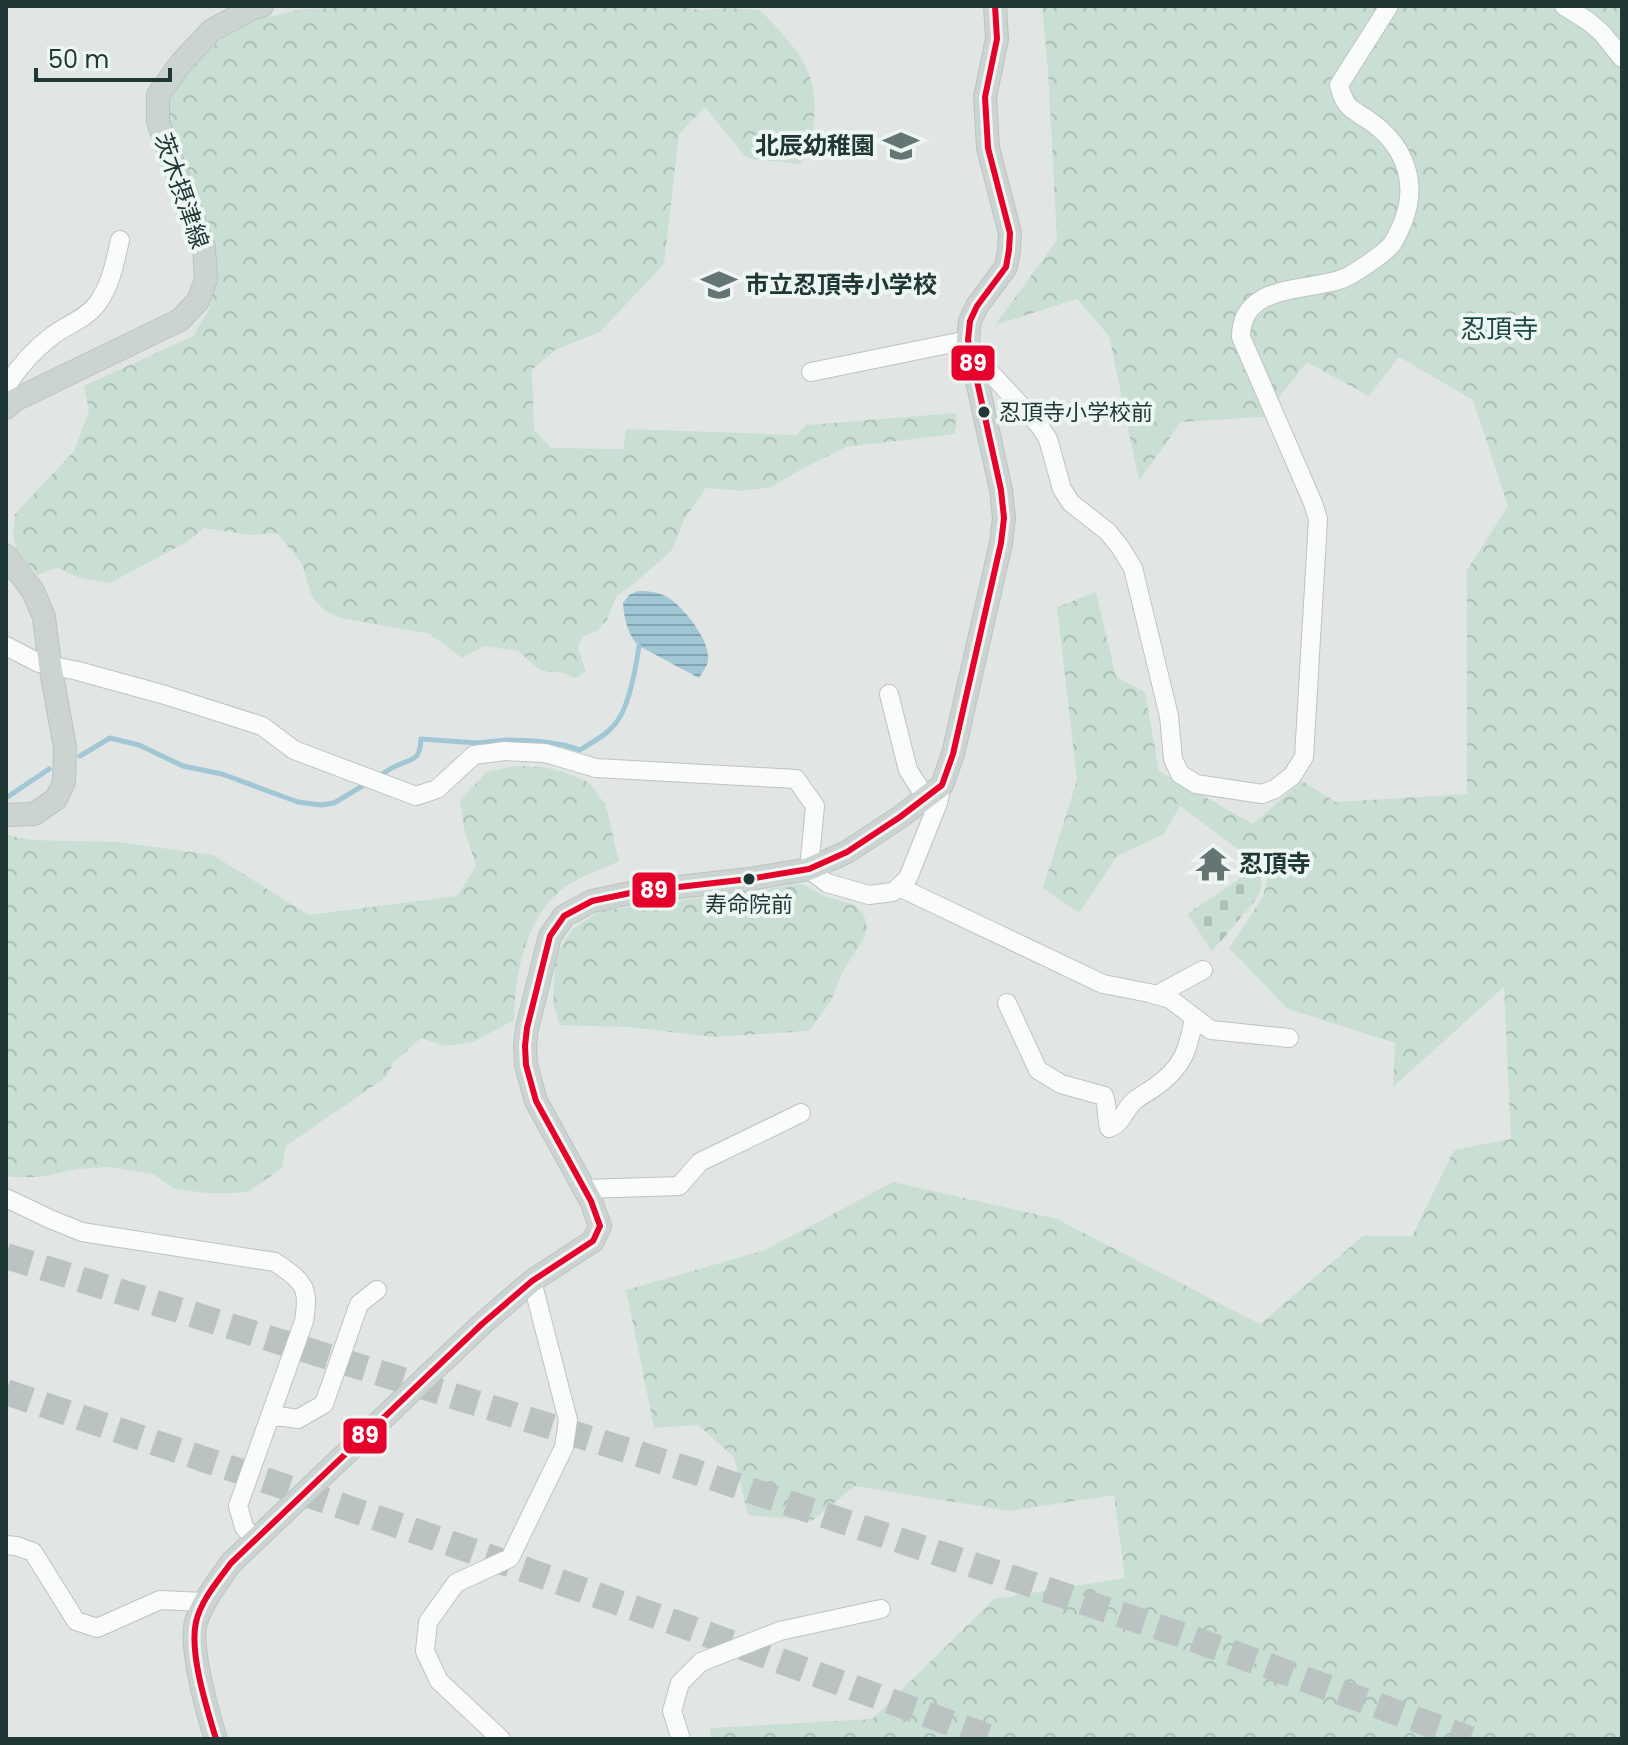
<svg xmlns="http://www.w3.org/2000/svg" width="1628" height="1745" font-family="Poppins,'Noto Sans JP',sans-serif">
  <defs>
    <pattern id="forest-crowns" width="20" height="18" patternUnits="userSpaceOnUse" patternTransform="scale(2)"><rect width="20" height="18" fill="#cadfd3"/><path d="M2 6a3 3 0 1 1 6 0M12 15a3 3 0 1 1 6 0" fill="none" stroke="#adc0b6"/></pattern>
    <pattern id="cemetery-stones" width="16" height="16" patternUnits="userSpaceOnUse" patternTransform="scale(2)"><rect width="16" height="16" fill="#cadfd3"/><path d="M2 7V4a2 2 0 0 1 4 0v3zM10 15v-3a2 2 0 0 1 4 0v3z" fill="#adc0b6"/></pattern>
    <pattern id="water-rules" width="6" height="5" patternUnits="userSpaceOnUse" patternTransform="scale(2)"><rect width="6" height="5" fill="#a1c7d5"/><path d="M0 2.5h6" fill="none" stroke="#83a3ae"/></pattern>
  </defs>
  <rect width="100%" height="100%" fill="#e1e6e5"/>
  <path fill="url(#forest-crowns)" d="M411,6H672L703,10L727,8L760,10C798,50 821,71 813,130C811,146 812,152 800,164L751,159L743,154L705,107L679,134L664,264L600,332L555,350L532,370L534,430L551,448L623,449L626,429L796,435L806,425L956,413L955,434L846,447L802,469L771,487L742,491L706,488L685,518L672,550L642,577L616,597L607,620L597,631L582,637L578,648L586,671L576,678L559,672L541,671L518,651L484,646L462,658L430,634L341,618L325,611L312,597L302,564L277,533L250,535L204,528L187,542L110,583L83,579L57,568L37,575L16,549L13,532L15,514L74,451L89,411L84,386L193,336L209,309L217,278L213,244L168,116L169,96L191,67L224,36L256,20L302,9Z
    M1042,6H1622V1739H711L710,1728L872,1719L994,1599L1125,1578L1114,1495L1010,1511L855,1486L812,1521L748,1515L734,1457L698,1425L654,1428L626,1290L765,1250L893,1182L1057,1219L1260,1324L1363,1236H1412L1454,1150L1511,1139L1504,987L1393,1087L1395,1043L1288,1009L1229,948L1263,897L1269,872L1180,806L1164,834L1117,856L1079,913L1043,888L1077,780L1057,607L1096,592L1116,677L1145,692L1159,771L1253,824L1302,781L1336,802L1467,794V570L1508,506L1473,400L1399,357L1369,396L1307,362L1263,417L1181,422L1139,481L1109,336L1077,299L995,325L1057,240L1048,70Z
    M515,766L543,767L564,772L590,783L606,806L619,861C603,869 583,875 568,885C526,913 515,973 514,1020L473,1042L444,1046L421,1038L394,1062L386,1077L286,1146L282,1168L248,1192L235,1193H207L175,1189L153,1174L111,1167L77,1169L40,1177H11L6,1173V835L31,840L118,842L213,855L309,915L457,896L476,866L464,828L460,800L487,772Z
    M802,884L826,897L855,905L864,915L867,928L863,940L843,971L831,1001L809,1031L714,1037L628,1027L560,1025L553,1004L555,965L559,949L573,929L600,911Z"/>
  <path fill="url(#cemetery-stones)" d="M1248,858C1271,884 1262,894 1241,917C1231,929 1222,940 1212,951L1187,914L1238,880Z"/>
  <path fill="url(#water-rules)" d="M638,591C650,591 659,592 669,598C684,608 711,641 708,661C707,666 702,673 699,678L639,646C628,636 624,619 623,603L629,595Z"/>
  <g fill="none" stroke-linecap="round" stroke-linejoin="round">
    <path stroke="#a1c7d5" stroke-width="5" d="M80,756L110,738L139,745L183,766L222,774L298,802L321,805L334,803L369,782
      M377,777C383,774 389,769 396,766C412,758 420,762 421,739L477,743L507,740L536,741L564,745L580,750C592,742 606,736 615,724C629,708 636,667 639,646
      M6,798L49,769"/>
    <path stroke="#bac3c2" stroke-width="26" stroke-dasharray="26 13" stroke-linecap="butt" d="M6,1256L693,1471L1188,1637L1470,1739
      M6,1392L421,1533L690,1628L994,1739"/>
    <g stroke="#bec3c2" stroke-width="20">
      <path id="minor" d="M1564,6L1588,21L1602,33L1622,58
        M972,353L1039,425L1048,439L1062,489L1071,503L1108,532L1120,547L1133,568L1169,716L1173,759L1180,774L1196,784L1262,794L1275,789L1292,776L1304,757L1318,519L1313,503L1241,337C1241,283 1306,292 1342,279C1353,275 1385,253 1392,244C1396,238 1400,229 1403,222C1418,184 1406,149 1374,124C1355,109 1346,113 1339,85L1389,6
        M811,372L968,340
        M6,387C19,366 32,351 52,336C66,325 86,319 97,304C111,285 115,262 120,240
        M6,646L39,663L78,671L165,695L262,726L294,750L416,796L437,789L474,755L505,751L545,753L596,768L796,779L815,806L809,869L827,883L869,895L893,892L908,878L938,803L942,785
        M889,694L908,770L926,798
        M899,887L1103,984L1149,993L1170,999L1211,1030L1289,1038
        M1157,995L1203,970
        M1007,1003L1038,1070L1061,1084L1104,1096C1108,1107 1106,1117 1109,1128C1124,1122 1122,1112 1134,1101C1140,1096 1148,1092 1155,1087C1183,1067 1188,1051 1194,1018
        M584,1189L679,1186L700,1162L801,1113
        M6,1198L50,1219L82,1232L275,1262C303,1282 310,1285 304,1321L238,1506L244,1527L255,1540
        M271,1415L298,1419L324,1404L359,1304L377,1290
        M6,1545L16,1546L33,1552L76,1621L97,1628L160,1600L204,1602
        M501,1739L439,1681L425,1651L428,1622L456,1583L510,1558L564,1447L568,1420L532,1281
        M681,1739L672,1711L680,1683L701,1662L780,1631L881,1609"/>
    </g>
    <g stroke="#bbc3c2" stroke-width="24">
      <path id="major" d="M6,408L15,400L180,320L198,301L206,279L204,247L158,122V95L181,63L212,30L251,9L262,6
        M6,556L33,591L44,617L50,665L65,747L64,782L56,799L34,814L6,815
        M216,1739C208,1715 189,1646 196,1622C203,1600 218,1582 231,1563L482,1324L532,1281L593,1241L600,1226L591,1201L536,1101L526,1065L525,1046L527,1028L550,936L564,916L592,901L635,892L749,879L809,869L847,852L900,817L942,785L953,754L1001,543L1004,518L1001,490L968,340L970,321L977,306L1006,267L1009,250L1010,233L988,148L985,97L997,39L995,6"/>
    </g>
    <use href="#minor" stroke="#fafbfb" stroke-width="18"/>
    <use href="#major" stroke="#ccd4d2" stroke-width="22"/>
    <g stroke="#eef6f3" stroke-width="12">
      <path id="bus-1" d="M216,1739C207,1709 189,1653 196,1622C201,1600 218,1581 231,1563L482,1324L532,1281L593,1241L600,1226L591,1201L536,1101L526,1065L525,1046L527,1028L550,936L564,916L592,901L635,892L749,879L809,869L847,852L900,817L942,785L953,754L1001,543L1004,518L1001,490L968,340L970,321L977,306L1006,267L1009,250L1010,233L988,148L985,97L997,39L995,6"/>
    </g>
    <use href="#bus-1" stroke="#e4002b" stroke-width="6"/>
  </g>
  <defs>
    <g id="school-bare" transform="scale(2.76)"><path d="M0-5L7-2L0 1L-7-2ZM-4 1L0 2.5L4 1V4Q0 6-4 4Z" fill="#647573" stroke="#eef6f3" stroke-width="2.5" paint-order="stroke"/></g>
    <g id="temple-bare" transform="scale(2.76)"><path d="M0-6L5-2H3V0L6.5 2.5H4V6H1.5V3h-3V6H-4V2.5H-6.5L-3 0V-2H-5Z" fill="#647573" stroke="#eef6f3" stroke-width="2.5" paint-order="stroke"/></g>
  </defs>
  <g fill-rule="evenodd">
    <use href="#school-bare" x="901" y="146"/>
    <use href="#school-bare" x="719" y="285"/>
    <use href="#temple-bare" x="1213" y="864"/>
  </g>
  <g fill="#203835" stroke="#eef6f3" stroke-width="3">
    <circle cx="984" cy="412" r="7"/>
    <circle cx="749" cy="879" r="7"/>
  </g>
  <g text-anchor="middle" stroke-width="8" stroke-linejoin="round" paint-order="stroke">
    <g font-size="22" fill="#203835" stroke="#eef6f3" text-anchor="start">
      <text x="999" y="420">忍頂寺小学校前</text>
      <text x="749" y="912" text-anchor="middle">寿命院前</text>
    </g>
    <g font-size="24" font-weight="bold" fill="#203835" stroke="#eef6f3" text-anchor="start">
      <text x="875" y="154" text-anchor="end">北辰幼稚園</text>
      <text x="745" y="293">市立忍頂寺小学校</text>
      <text x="1239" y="872">忍頂寺</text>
    </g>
    <g font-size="24" fill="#203835" stroke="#eef6f3">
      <text transform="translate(181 191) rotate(71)" y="8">茨木摂津線</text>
    </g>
    <g font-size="26" fill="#1d4944" stroke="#eef6f3">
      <text x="1499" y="338">忍頂寺</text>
    </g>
  </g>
  <g stroke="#eef6f3" stroke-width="3">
    <rect x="950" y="344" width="46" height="38" rx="8" fill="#e4002b"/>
    <rect x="631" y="871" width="46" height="38" rx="8" fill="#e4002b"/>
    <rect x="342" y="1417" width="46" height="38" rx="8" fill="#e4002b"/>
  </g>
  <g font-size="22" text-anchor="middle" font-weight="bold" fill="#fff">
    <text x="973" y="371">89</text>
    <text x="654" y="898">89</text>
    <text x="365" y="1443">89</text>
  </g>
  <rect width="1628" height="1745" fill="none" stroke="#203835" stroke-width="16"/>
  <path d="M36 68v12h134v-12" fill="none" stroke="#203835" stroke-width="4"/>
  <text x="48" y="68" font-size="24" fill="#203835" stroke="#eef6f3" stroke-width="6" paint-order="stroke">50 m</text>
</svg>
